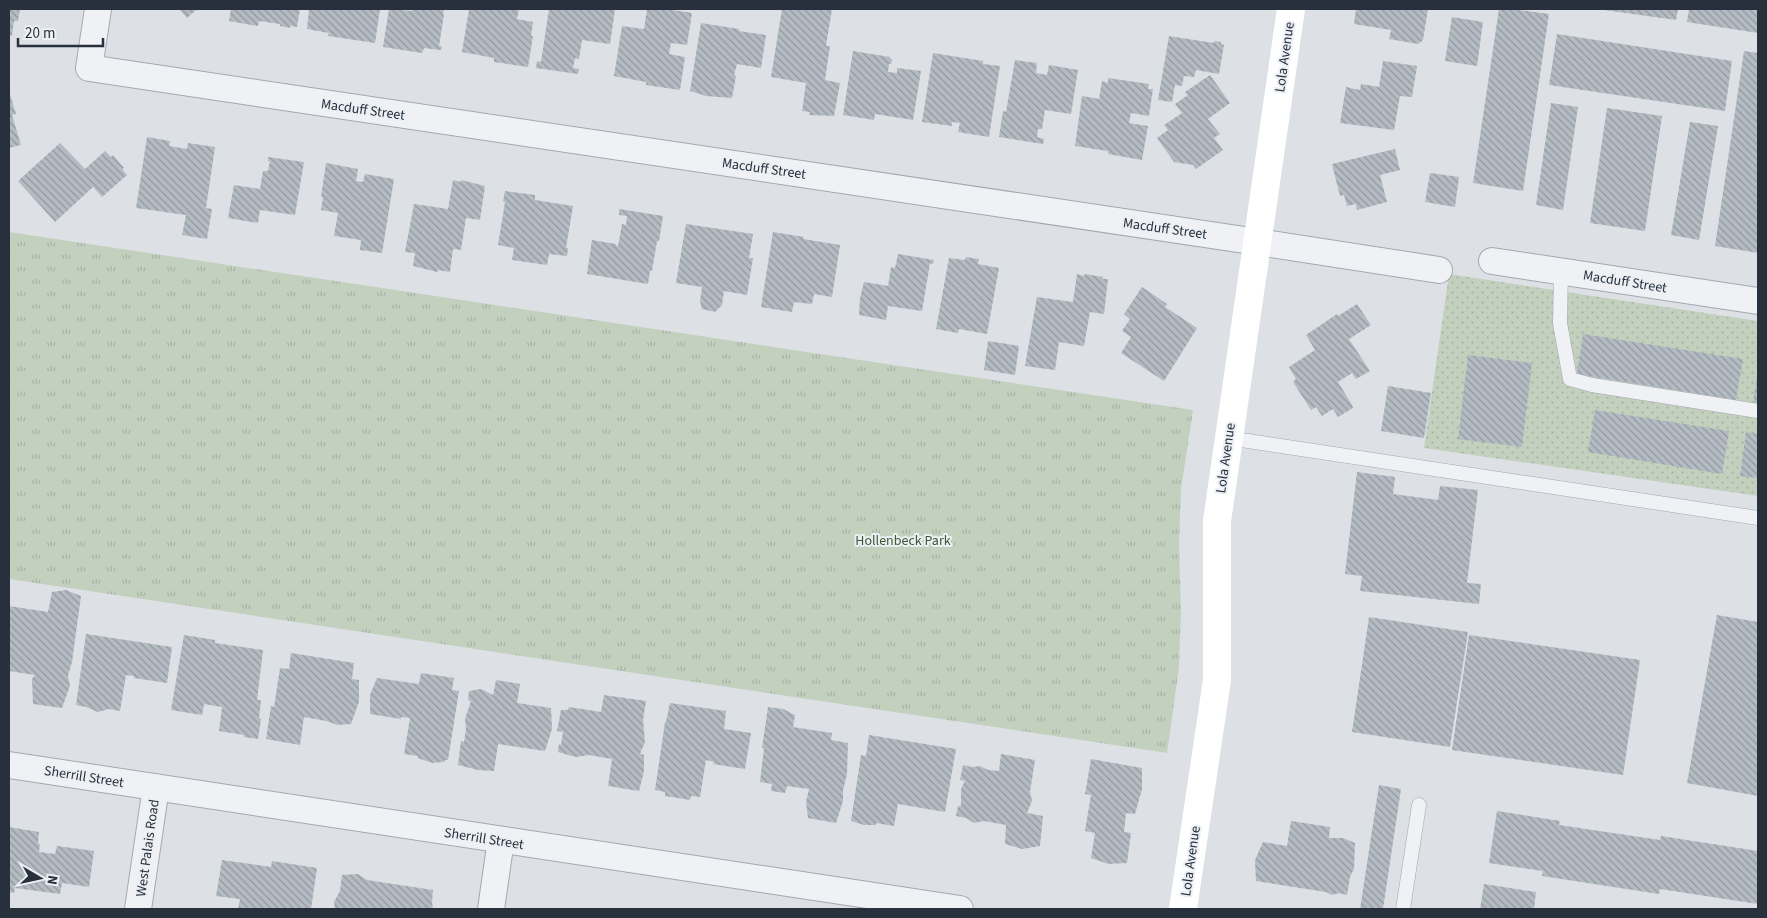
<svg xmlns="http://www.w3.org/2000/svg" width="1767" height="918" font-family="'Source Sans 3',sans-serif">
  <defs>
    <pattern id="grass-dots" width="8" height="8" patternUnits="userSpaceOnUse" patternTransform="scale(1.25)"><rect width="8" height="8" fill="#c4d0be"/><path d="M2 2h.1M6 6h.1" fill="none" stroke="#a8b3a4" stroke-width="1.8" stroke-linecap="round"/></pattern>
    <pattern id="park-tufts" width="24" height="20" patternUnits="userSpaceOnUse" patternTransform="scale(1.25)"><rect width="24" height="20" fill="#c4d0be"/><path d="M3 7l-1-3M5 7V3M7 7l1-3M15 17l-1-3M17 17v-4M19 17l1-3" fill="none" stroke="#a8b3a4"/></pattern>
    <pattern id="building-back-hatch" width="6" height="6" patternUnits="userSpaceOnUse" patternTransform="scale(1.25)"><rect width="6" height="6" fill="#b4bbc2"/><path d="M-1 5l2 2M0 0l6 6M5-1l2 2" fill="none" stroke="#92989f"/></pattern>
  </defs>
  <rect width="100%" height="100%" fill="#dde1e6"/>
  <path fill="url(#grass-dots)" d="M1449,274L1758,321V496L1424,448Z"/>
  <path fill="url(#park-tufts)" d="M9,232L1193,410L1181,490L1179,545L1181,610L1179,667L1167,753L9,579Z"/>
  <path fill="url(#building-back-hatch)" d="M9,9H20L18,21H14L12,36L9,35Z
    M179,9H197L187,18Z
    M231,9H300L297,27L290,26V28L280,26V24L259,21L258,26L229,21Z
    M309,9H380L375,43L328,36L329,33L307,29Z
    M389,9L412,11V9H444L443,15H444L439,46H442L441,50L424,48L422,53L383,47Z
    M469,9H519L517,19L533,22L531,36H533L528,67L494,62V58L462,52Z
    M549,9L615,10L610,44L582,40L579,59L575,58L573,68L579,69L578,74L536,68L537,61L541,62Z
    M647,9H666L692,13L687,45L671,43L669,54L685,57L680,90L646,85V82L614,76L622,26L644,29Z
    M782,9H832L826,46H830L825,80L840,83L834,116L809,115L810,112L802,111L806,83L771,77Z
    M1356,9H1428L1423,40L1418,44L1389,39L1391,30L1354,24Z
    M1499,9H1512L1549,14L1523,191L1473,183Z
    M1597,9H1678L1676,20Z
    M1689,9H1758V33L1687,22Z
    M1452,17L1483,22L1477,66L1445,61Z
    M701,23L739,29V31L766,35L761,68L737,64L734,75L736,76L732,98L706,96L690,91Z
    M1557,34L1732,61L1725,111L1549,85Z
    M1169,36L1214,43V41L1221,42V44L1224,45L1219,74L1196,70L1194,77L1184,76L1182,86L1175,85L1172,102L1158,100Z
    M853,51L890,57V59H892L891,64H889L888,72L897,73V68L921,71L913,120L875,114L874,120L843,115Z
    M1744,51L1758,53V253L1715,246Z
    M933,53L983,61V64L1000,66L989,137L958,132L960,123L952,122V126L922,122Z
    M1015,60L1037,63L1036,73L1047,75L1049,65L1078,70L1071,114L1045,110L1042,129H1038L1037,137L1044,139L1043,144L999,137L1003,111L1006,112Z
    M1383,61L1417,66L1412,97L1400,96L1394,130L1340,123L1346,87L1360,90L1361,84L1379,87Z
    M1210,75L1230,103L1208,119L1220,134L1214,138L1223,150L1196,169L1193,165L1174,162L1157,138L1168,130L1164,125L1182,113L1175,104L1188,95L1185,92Z
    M1108,78L1149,84L1148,89H1153L1149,116L1131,113L1129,123L1148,126L1142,160L1108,154V151L1075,146L1082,96L1099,99L1102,81L1108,83Z
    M9,91L16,114L12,115L21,145L9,148Z
    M1551,103L1578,107L1563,210L1536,205Z
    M1607,108L1662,116L1645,231L1590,223Z
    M1690,122L1718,126L1699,240L1671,235Z
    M147,137L170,141L169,146L187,149L188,143L215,147L206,208L212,209L207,239L182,235L186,215L136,208Z
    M60,143L85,169L105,151L111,157L113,155L124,168L122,169L127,175L102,197L93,187L55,222L18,181Z
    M1395,149L1400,170L1380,175L1387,202L1357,210L1356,204L1347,206L1344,195L1340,196L1332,164Z
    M268,157L304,162L295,215L260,210L258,223L228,218L234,185L260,189L263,171H268L270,161H268Z
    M326,163L358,169L356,181L363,182L365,174L394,179L382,253L360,250L361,240L334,236L338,213L321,210L323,197H321Z
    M1430,173L1459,177L1455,207L1425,202Z
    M453,180L461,182V180L485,186L480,220L466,218L461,250L453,249L450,272L438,270L437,272L413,266L415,253L405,252L414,204L448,209Z
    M505,191L535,195V200L573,206L566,248H568L567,256L549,254L547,265L512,260L514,248L498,245L505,202L503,201Z
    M619,209L663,216L659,241H657L652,271H650L648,284L587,274L592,240L616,244V246H618L622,224L626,225L627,216L619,215Z
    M686,224L753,234L749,258H753L747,295L724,291L722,305L715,312L702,309L700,301L702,287L676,283Z
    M773,232L804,237L803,239L840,245L832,297L814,294L812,304L794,302L792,312L761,307Z
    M898,254L934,260L933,264L930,263L922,311L888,306L886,320L859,315L860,298L864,282L888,286L891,267L895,268Z
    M966,257L979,259L978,264L999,268L987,334L959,329L958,333L936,329L949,258L965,260Z
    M1077,274L1084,276L1085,274L1103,277L1102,279H1108L1104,314L1090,312L1084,346L1059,342L1055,370L1025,366L1037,297L1073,302Z
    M1142,287L1167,304L1165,307L1197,328L1164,381L1121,353L1131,337L1122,331L1130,319L1124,314Z
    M1357,304L1371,325L1349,339L1370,371L1356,379L1352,373L1338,382L1352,405L1353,408L1338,417L1333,409L1322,416L1316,407L1311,410L1293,382L1296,379L1289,367L1315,350L1306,335L1337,314L1338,316Z
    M1583,334L1743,359L1736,400L1577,374Z
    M988,341L1019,346L1015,375L984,370Z
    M1468,355L1532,363L1522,447L1458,439Z
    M1757,377L1758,378V403H1753Z
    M1388,386L1431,393L1424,438L1381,431Z
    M1595,410L1729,431L1722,474L1588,452Z
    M1746,432L1758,434V478L1740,476Z
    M1357,472L1395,477L1393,494L1438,500L1440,486L1478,490L1467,583L1481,584L1479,604L1360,591L1362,576L1345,574Z
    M66,590L81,596L72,662L68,676L70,686L62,708L33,704L32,679L35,675L9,671V606L48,612L52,592Z
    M1717,615L1758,622V796L1687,783Z
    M1369,617L1468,632L1450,747L1352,732Z
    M86,634L172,647L167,683L134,678V676L126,675L120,711L109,709L98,712L86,707L76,705Z
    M184,635L215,640V643L263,650L257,700H261L259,718L261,719L258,739L244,737V735L219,731L222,707L204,704L202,715L171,710Z
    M1469,635L1640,660L1623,775L1452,750Z
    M291,653L354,663L352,679L359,680V702L351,724L338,725L326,721L304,717L300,745L266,739L271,706L274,707L280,668L289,669Z
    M421,673L454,678L452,690L459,691L448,760H445L444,762L432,763L418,758V756L404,754L410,718L401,717V719L370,714V695L377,678L419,684Z
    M496,680L520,684L517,703L551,708L552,729L545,751L498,744L494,771L478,770L458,765L461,741L464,742L466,730L465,719L471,701L468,700L469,691L481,689L493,695Z
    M604,695L646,701L643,720L645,742L640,754L644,755V771L639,791L608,786L612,759L589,755L576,757L558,752L559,744L561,745L563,732L557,731L561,710H568L569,707L601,712Z
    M670,703L726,711L724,729L751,733L745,769L713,764L714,762L706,760L700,797L691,796L690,800L665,796V792L655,790L665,722H666Z
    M768,707L783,709L795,715L793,727L832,733L831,740L848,743L847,774L843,790V801L836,823L808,818L806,802L809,789L787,786L785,793L771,791L772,784L760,782L764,748H762Z
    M869,735L956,749L945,812L898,804L894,826L876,823V825H864L851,821L861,755L866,756Z
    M1001,754L1035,760L1030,792L1032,801L1027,813L1043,816L1040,846L1022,849L1005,844L1006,825L984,821L974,823L966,818L956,816L958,806H961V789L965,781L960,780L963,765L972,767L980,766L988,770L999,771Z
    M1091,759L1142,768V789L1135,814L1126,813L1124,832L1131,833L1127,863L1108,864L1091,858L1095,833L1085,831L1091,795L1085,794Z
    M1379,785L1401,789L1383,909H1360Z
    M1497,811L1560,821L1559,825L1660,840L1661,836L1758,851V904L1660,889L1659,894L1542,876L1543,871L1489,863Z
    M1291,821L1330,827L1329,838H1343L1355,843L1354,869L1350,877L1347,895L1339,893L1332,895L1326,892L1256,881L1255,860L1263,842L1287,846Z
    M9,827L39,832L38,844H40L39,852L55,854L57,846L94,851L89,887L62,883L60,894L15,888L14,893L9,892Z
    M222,860L271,867L272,861L317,868L311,909H238L240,899L216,896Z
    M358,874L367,880L433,890L432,902L433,909H335L334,902L340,891L342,875Z
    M1484,884L1536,892L1534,909H1480Z"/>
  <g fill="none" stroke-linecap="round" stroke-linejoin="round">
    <g stroke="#a3a8b0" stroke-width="15">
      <path id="lane" d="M1561,271L1560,323L1570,379L1592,385L1758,411
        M1228,438L1758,518
        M1403,909L1419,805"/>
    </g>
    <g stroke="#a3a8b0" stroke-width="28">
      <path id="street" d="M98,9L89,68L1258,242L1439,270
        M1492,261L1758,301
        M9,765L960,909
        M138,909L156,787
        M491,909L501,840"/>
    </g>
    <use href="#lane" stroke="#eff1f5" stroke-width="14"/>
    <use href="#street" stroke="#eff1f5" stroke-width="26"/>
    <path stroke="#fff" stroke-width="28" d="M1183,909L1217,680V521L1291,9"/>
  </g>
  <g text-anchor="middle" stroke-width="4" stroke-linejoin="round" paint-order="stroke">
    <g font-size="14" fill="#27303c" stroke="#ecf0f4">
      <text transform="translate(1284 57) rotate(-82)" y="5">Lola Avenue</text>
      <text transform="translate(363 109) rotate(8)" y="5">Macduff Street</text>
      <text transform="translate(764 168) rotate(8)" y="5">Macduff Street</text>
      <text transform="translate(1165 228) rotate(8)" y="5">Macduff Street</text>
      <text transform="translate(1625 281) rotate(9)" y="5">Macduff Street</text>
      <text transform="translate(1225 458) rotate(-82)" y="5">Lola Avenue</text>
      <text transform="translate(84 776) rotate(9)" y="5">Sherrill Street</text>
      <text transform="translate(484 838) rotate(9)" y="5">Sherrill Street</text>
      <text transform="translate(147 848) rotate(-82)" y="5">West Palais Road</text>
      <text transform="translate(1190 861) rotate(-82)" y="5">Lola Avenue</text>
    </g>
    <g font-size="14" fill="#3e5735" stroke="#ecf0f4">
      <text x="903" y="545">Hollenbeck Park</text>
    </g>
  </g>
  <rect width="1767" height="918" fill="none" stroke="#27303c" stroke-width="20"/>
  <g transform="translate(40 878) rotate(99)" stroke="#ecf0f4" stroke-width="4" paint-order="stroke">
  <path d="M0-4L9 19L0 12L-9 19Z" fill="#27303c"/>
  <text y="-8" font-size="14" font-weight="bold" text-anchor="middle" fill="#27303c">N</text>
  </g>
  <path d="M18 38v8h85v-8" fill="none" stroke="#27303c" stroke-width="2.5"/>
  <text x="25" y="38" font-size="15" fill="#27303c" stroke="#ecf0f4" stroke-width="4" paint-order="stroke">20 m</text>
</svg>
